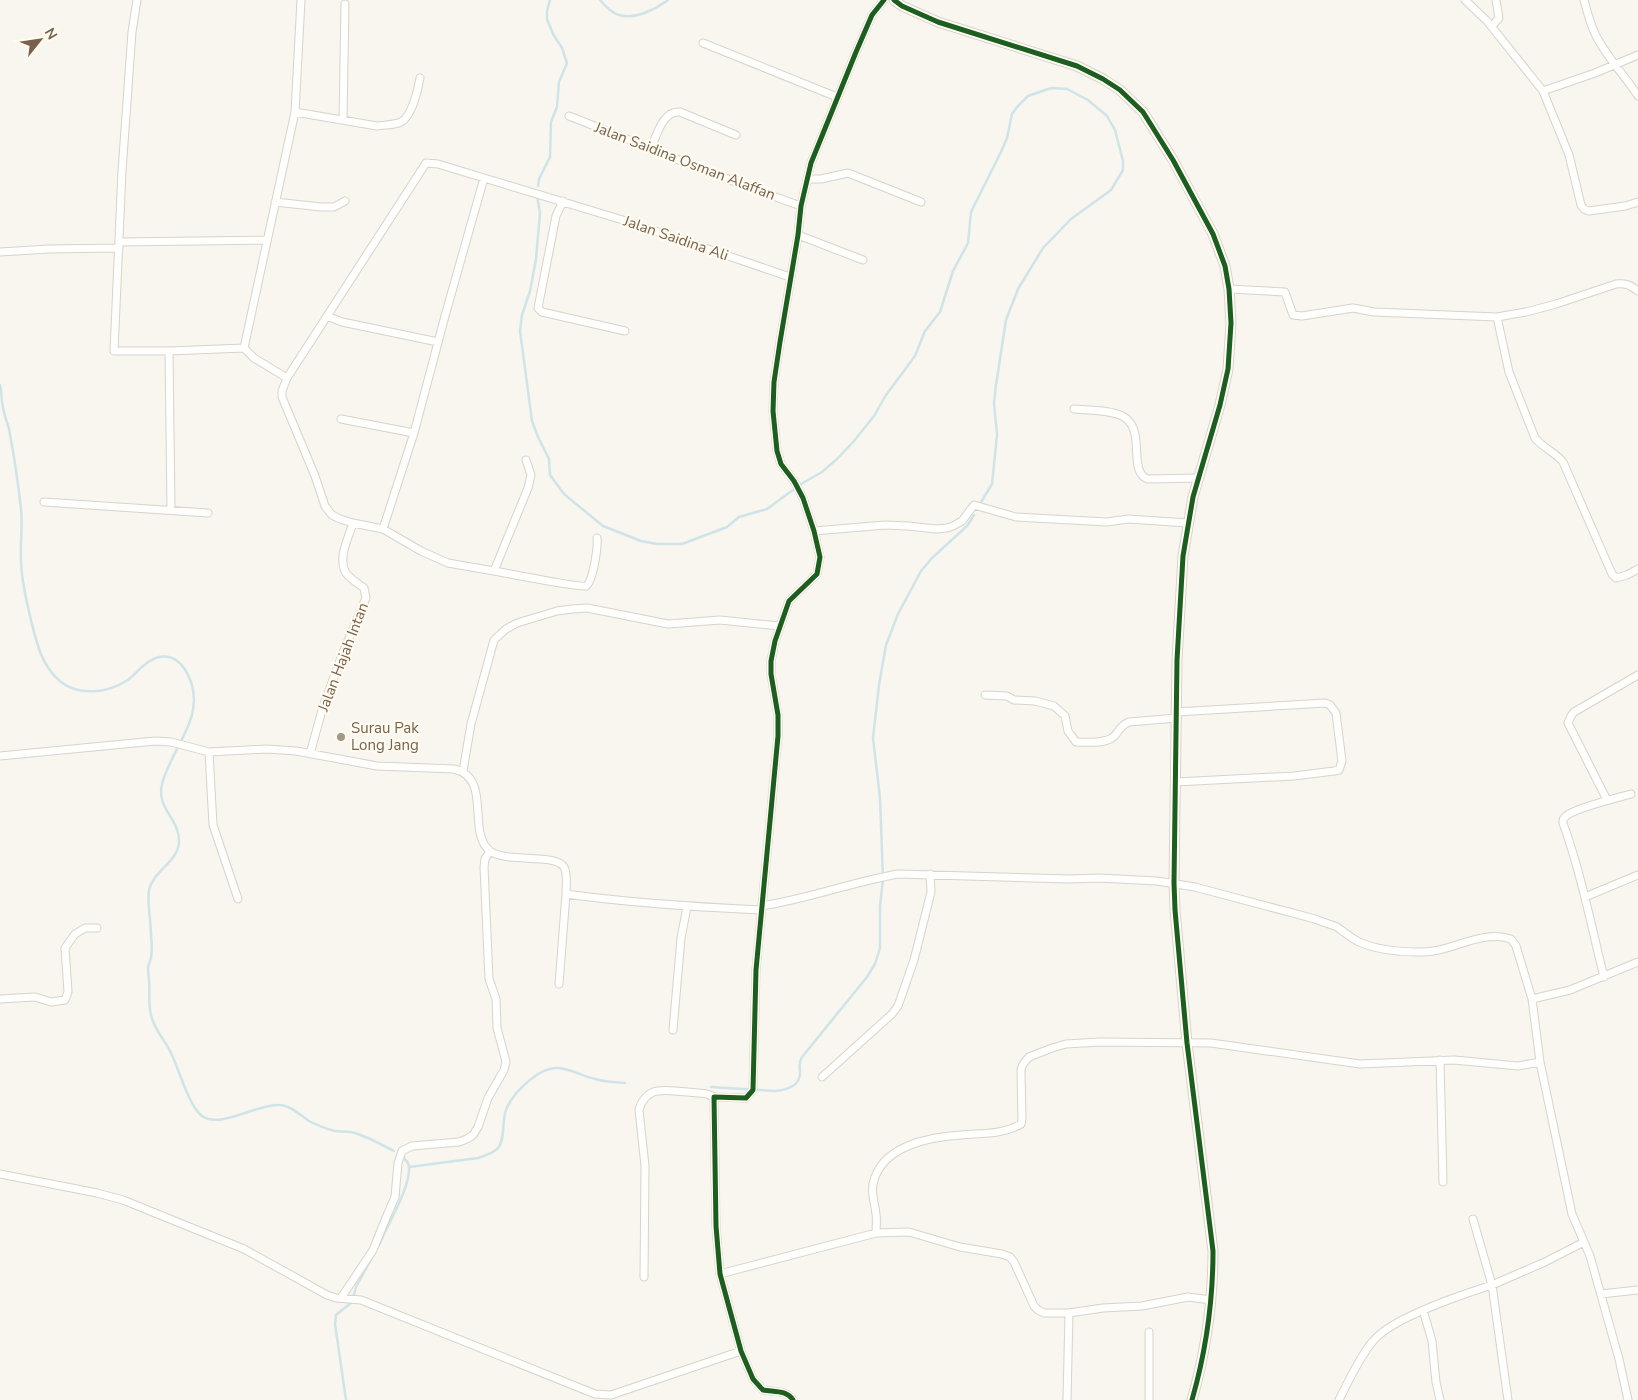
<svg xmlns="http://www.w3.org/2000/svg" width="1638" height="1400" font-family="'Nunito Sans',sans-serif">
  <rect width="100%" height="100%" fill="#f8f6ee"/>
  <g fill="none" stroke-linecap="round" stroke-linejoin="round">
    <path stroke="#cfe4e9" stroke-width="2.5" d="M600,0C605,6 611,13 619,15C635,20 656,9 668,0
      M538,186L539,179L550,157L551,122L557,107L559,82L567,63L562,48L553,34L547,19V11L550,0
      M537,196L540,213L536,259L530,291L522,315L520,331L532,421L538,437L549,459L550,475L564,494L603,526L641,541L657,544H682L727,527L739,517L767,509L801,484L822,472L837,459L854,441L874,416L886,395L915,356L925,331L940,312L953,271L968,243L971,212L1001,152L1007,138L1012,114L1017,107L1028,96L1051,88L1067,89L1088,100L1107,116L1115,130L1123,161V170L1111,190L1071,219L1043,248L1018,289L1006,320L996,385L994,403L997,435L992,484L981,502
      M0,385C2,392 1,400 3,407C4,415 7,422 9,429C14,455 18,482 21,509C23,525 20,543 21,560C21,579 26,598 30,616C36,641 41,666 61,682C79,696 108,693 126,681C133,677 137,671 143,666C164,648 182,657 191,682C204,719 171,749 162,784C156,809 180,819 179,842C178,862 153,871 149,890C147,901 151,923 151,935C152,943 152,951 151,958C150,962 148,965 148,969C148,973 149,977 149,980C150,992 148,1003 151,1015C154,1030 166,1041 172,1055C179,1070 189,1106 202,1116C221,1129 256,1104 279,1105C290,1105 300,1115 309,1121C317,1125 326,1129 335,1131C343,1132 351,1131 358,1134C370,1138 382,1145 394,1151
      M711,1087L776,1091C786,1090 800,1086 800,1073C800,1067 798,1063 802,1057L867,977L875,964L880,948V906L883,879L880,798L873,738L879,685L886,645L898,614L921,571L932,558L967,526L974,515
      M409,1167L478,1158C484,1156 494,1153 498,1148C505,1140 502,1120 506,1110C512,1094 538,1067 558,1068C571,1069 582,1076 595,1079C605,1082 615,1082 625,1083
      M379,1245C387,1226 411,1186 409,1167C409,1163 406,1160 403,1157
      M346,1400L335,1324L336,1315L352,1302L356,1287L375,1252"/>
    <g stroke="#d8d3cc" stroke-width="9">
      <path id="minor" d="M137,0L132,32L122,171L114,351H169L244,348
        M1465,0L1487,21L1543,91L1569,155L1581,205L1584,209L1589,211L1625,206L1638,202
        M1584,0C1588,14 1591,29 1599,41C1610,61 1626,77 1638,96
        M1492,26L1499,18L1496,0
        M703,43L837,97
        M1543,91L1595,73L1638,55
        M295,112L377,126C385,125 394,125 401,122C412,116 418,90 420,78
        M569,116C646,146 722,179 801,206
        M343,120L345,4
        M651,148C657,135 663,110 680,112L736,135
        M807,179H821L848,173L921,202
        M563,201L556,216L538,308L542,312L625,331
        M275,202L321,207H334L345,201
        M798,235L863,260
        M119,242L267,240
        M0,252L49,249L119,248
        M1229,289L1285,292L1293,315L1302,316L1353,308L1374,312L1497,317L1526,312L1556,304L1616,284C1626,283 1630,285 1638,291
        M327,316L342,322L438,342
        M1497,317L1509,372L1535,438C1543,448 1555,452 1563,462L1612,574L1616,578L1627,575L1638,569
        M169,351L171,510
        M287,378L254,358L244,348L295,112L301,0
        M1074,409C1088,410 1112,410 1124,417C1144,429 1131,463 1142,475C1142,476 1147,479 1148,479L1199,478
        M341,419L414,433
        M44,502L208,513
        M353,523L340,519L332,515L325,506L315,476L282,397V391L287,378L426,163L438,164L626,221L790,277
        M383,529L414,433L445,316L484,178
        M814,531L885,525L908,526L936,529L947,528L953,526L962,521L974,505L1016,517L1107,522L1128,519L1188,523
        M494,571C505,573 581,588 586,586C593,582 598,547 597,538
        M985,695L1007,696L1014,700L1035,701L1054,706L1065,716L1068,731L1076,742C1086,742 1103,744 1112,738C1119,733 1119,726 1129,722L1177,718
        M209,752L213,825L238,899
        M310,754L322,710L342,655L366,598L364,588C359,584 350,579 346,573C337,558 349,537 353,523L383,529L421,551L448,563L494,571L528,488L531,475L526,460
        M0,756L155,741L171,742L209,752L267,749L296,751L377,766L454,769C493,778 466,832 490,851C506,863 556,853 564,867C568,875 566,885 566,894C630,903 696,907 761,910
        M463,771L471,724L494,640L506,629L517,623L557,611L572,609L587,608L668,624L720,620L780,626
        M1176,782L1294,776L1334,771L1339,770L1342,761L1336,713L1330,705L1325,703L1177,712
        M1607,800L1568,723L1571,716L1574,712L1638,675
        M1585,897L1638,875
        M762,906C808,899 852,882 898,874L1069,879L1099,878L1157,881L1195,887L1315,919C1322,922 1330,924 1337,927C1344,932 1351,938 1359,942C1377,950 1401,952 1420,952C1451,953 1480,929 1511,939L1516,946L1532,999
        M1604,977C1591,925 1581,873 1563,823C1563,819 1563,819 1566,816C1575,808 1617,798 1631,794
        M559,984L566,894
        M0,999L35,997L51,1002L65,1000L68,992L65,948L75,934L85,928H97
        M673,1030L681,938L687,907
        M1440,1060L1443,1182
        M822,1077L892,1014L898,1006L914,960L931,892L930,874
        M0,1174L97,1193L123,1200L244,1249L327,1295L336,1298L361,1300L595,1394L611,1395L741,1351
        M1473,1219L1492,1285L1545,1262L1584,1242
        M876,1233C876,1227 877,1220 876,1214C875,1204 871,1194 873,1184C881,1146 928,1137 961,1135C981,1133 1002,1135 1021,1124L1022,1119L1021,1070L1023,1064L1029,1057L1052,1048L1066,1044L1100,1042L1211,1043L1360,1064L1454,1060L1518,1066L1540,1062
        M720,1274L876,1233L909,1232L960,1247L1002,1254L1010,1257L1014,1262L1034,1306L1038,1310L1044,1313H1069L1103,1308L1142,1306L1188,1297L1211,1300
        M644,1277L645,1166L639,1110C641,1101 648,1092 658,1091C667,1089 696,1093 707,1094L714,1097
        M1601,1294L1638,1290
        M341,1298L373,1250L388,1213L395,1197L398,1163L402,1151L412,1146L459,1142L467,1139L473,1135L478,1127L488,1098L504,1070L506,1062L504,1054L497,1028L496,999L489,979L484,867L485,859L490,851
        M1423,1310L1432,1341L1436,1382L1440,1400
        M1149,1332V1400
        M793,1400C787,1390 774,1392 763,1390L753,1379L741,1351L720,1274L716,1226L714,1097L746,1098L753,1090L756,970L778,736V715L771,674V661L775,641L789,601L817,574L820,557L814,531L803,498L794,481L781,464L777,451L773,411L774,382L780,342L798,235L801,206L811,163L856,52L872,15L884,0
        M1067,1400L1069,1313
        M1339,1400C1348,1382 1361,1354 1374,1340C1394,1317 1461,1295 1492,1285L1508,1400
        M1628,1400L1619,1359L1590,1256L1572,1214L1540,1062L1532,999L1570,990L1638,962"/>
    </g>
    <g stroke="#d8d3cc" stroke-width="11">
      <path id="tertiary" d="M894,0L902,6L938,22L1077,66L1103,79L1120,90L1143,112L1173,160L1213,234L1225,266L1229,289L1231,323L1228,369L1220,405L1193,497L1183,556L1177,660L1174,883L1175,910L1187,1043L1213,1251C1213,1302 1206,1351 1192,1400"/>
    </g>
    <use href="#minor" stroke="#fefefc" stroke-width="7"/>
    <use href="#tertiary" stroke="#fefefc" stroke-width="9"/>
    <g stroke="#fffbf1" stroke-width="8">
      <path id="cycleway" d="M894,0L902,6L938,22L1077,66L1103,79L1120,90L1143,112L1173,160L1213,234L1225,266L1229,289L1231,323L1228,369L1220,405L1193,497L1183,556L1177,660L1174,883L1175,910L1187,1043L1213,1251C1213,1302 1206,1351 1192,1400
        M793,1400C787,1390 774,1392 763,1390L753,1379L741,1351L720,1274L716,1226L714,1097L746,1098L753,1090L756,970L778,736V715L771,674V661L775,641L789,601L817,574L820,557L814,531L803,498L794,481L781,464L777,451L773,411L774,382L780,342L798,235L801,206L811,163L856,52L872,15L884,0"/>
    </g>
    <use href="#cycleway" stroke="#1b5e20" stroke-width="5"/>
  </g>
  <circle fill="#a59685" stroke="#fffbf1" stroke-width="2" cx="341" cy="737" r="5"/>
  <g text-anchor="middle" stroke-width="4.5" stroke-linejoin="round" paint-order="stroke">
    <g font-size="15" fill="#78624d" stroke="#fffbf1">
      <text transform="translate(685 161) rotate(21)" y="5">Jalan Saidina Osman Alaffan</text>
      <text transform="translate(676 238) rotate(19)" y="5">Jalan Saidina Ali</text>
      <text transform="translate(343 657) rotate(-69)" y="5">Jalan Hajah Intan</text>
    </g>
    <g font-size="15" fill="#78624d" stroke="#fffbf1" text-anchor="start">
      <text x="351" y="733">Surau Pak<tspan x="351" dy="17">Long Jang</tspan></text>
    </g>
  </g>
  <g transform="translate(40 40) rotate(60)" stroke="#fffbf1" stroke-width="4" paint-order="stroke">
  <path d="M0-4L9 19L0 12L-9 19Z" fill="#78624d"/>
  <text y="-8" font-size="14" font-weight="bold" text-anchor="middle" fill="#78624d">N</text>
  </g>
</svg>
